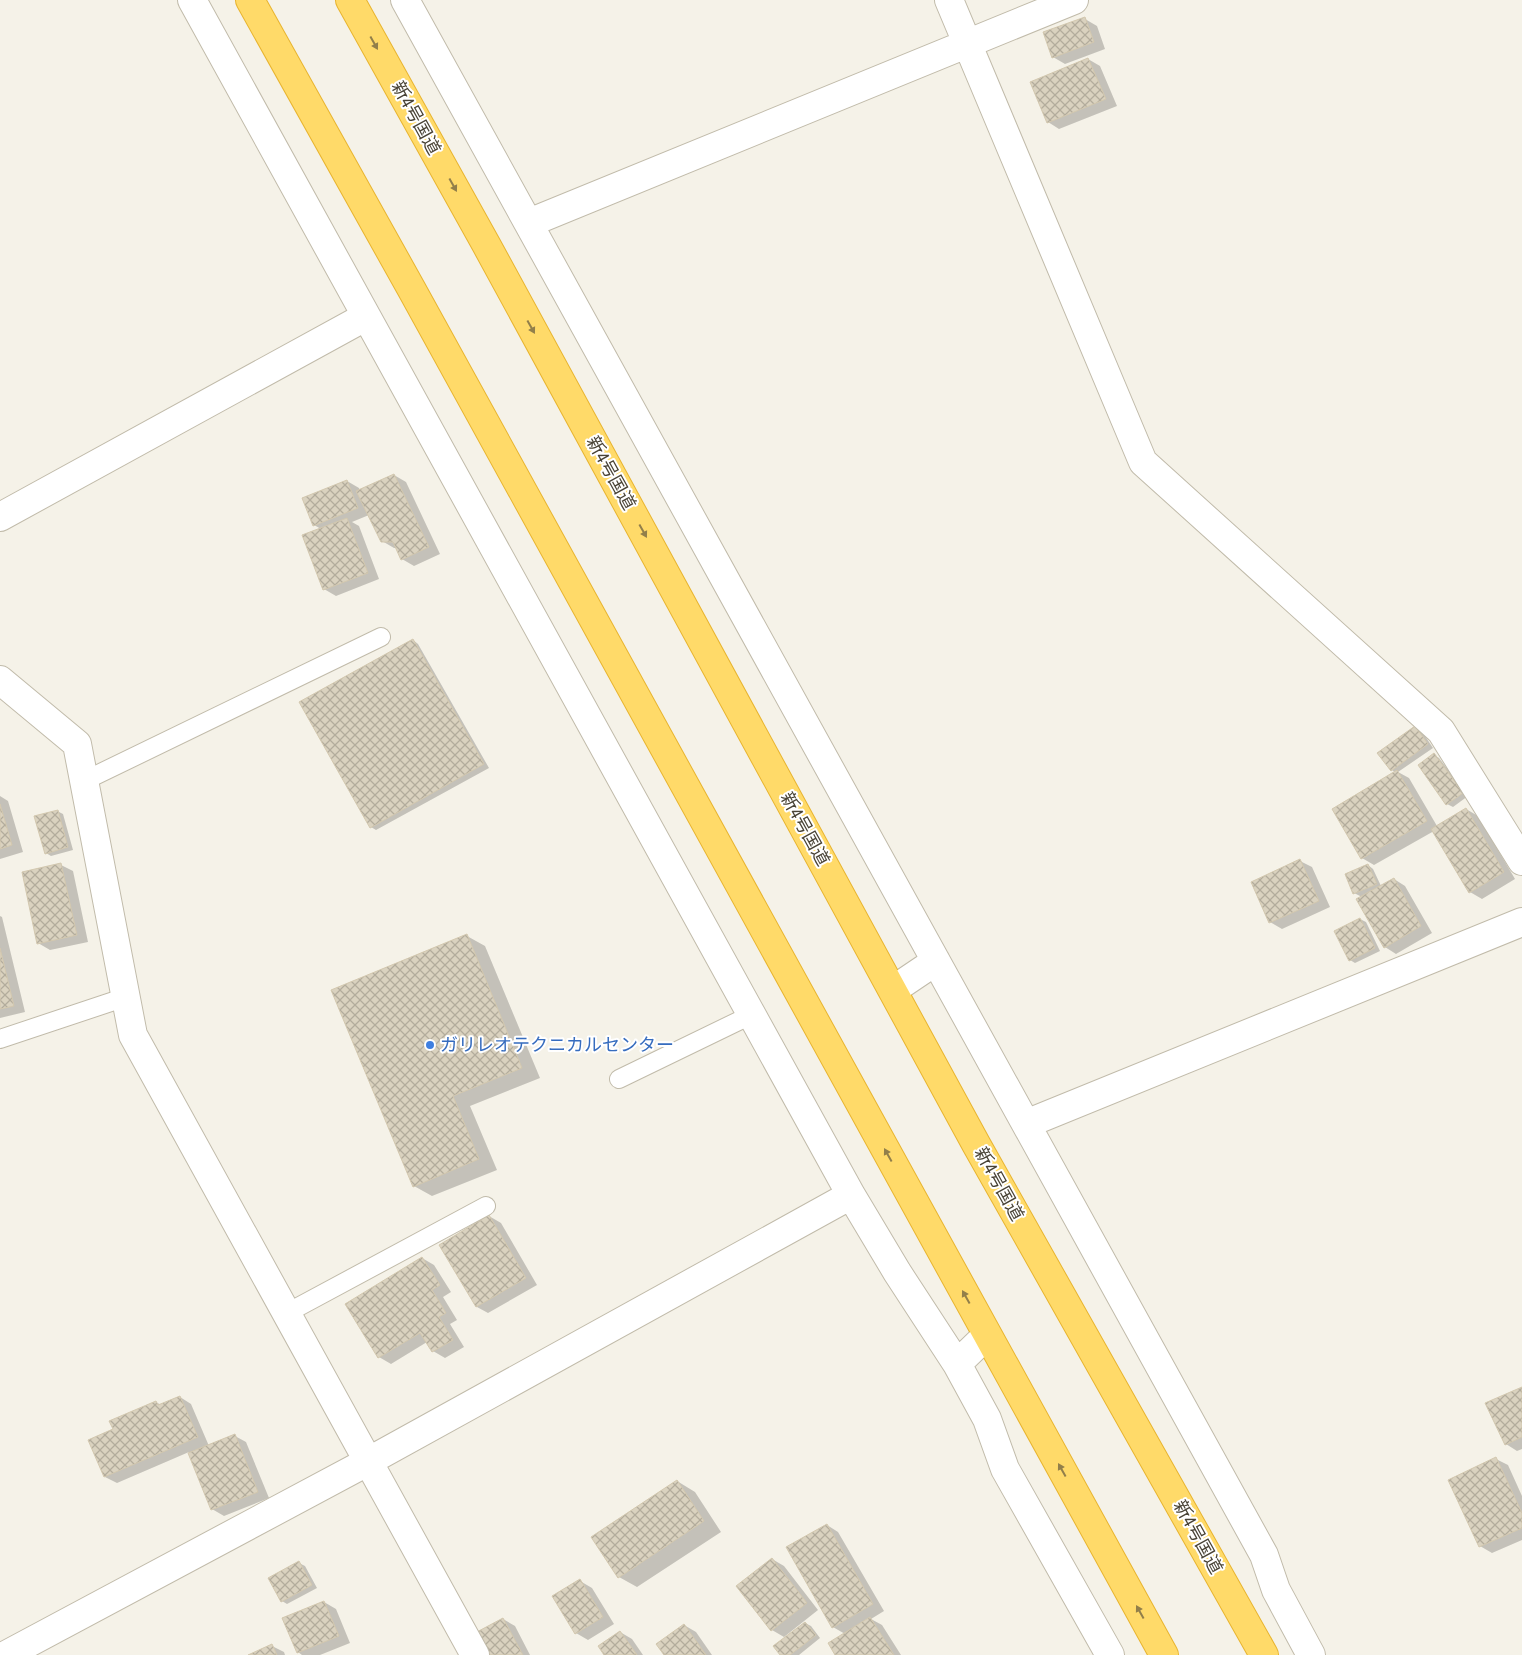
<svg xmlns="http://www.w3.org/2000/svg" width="1522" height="1655" font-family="'Roboto Condensed','Noto Sans JP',sans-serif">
  <defs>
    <pattern id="building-cross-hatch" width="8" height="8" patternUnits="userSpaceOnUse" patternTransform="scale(1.25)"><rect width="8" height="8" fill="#dad2bf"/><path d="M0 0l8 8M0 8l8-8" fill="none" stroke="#b3ac9c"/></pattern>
  </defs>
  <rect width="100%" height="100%" fill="#f5f2e8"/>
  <path fill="#0003" d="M1085,19L1097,26L1105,49L1065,64L1053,57Z
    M1088,59L1100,66L1117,106L1059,129L1048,122Z
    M394,475L406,482L440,554L414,566L402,559L397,548H394L382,541L369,515L352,522L359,526L379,579L336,596L324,589L321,529L314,525L347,481L359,488L360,491Z
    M413,640L418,644L489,768L376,830L371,827Z
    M1415,727L1421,730L1433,748L1398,772L1409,778L1437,826L1466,809L1478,816L1515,879L1482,899L1470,892L1434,831L1374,865L1362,858L1333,809L1396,773L1392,770Z
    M1434,755L1439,758L1468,796L1453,807L1447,804L1419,765Z
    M0,796L8,801L23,852L0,859Z
    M57,811L63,814L73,850L51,856L46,853Z
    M1300,861L1312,867L1330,907L1282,929L1270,922Z
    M61,865L73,871L88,942L50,950L38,943Z
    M1368,865L1373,869L1381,886L1394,879L1405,886L1432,933L1396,954L1385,947L1362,897L1354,893Z
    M0,916L2,917L25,1012L0,1018Z
    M1360,919L1366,922L1380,951L1355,963L1350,960Z
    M467,936L485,946L540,1078L470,1106L497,1170L432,1196L414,1186Z
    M489,1216L501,1223L537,1285L488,1313L477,1307Z
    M422,1258L434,1265L451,1292L443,1297L457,1320L450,1324L464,1347L445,1358L433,1351L427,1342L391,1364L379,1357Z
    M1522,1388V1449L1517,1451L1506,1444Z
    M180,1397L191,1404L209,1446L235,1436L246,1442L269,1498L224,1516L212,1509L189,1452L117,1483L105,1477L115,1430L156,1402L161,1405Z
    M1496,1459L1508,1465L1522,1496V1540L1492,1553L1480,1546Z
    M677,1481L695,1492L721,1532L637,1587L619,1577Z
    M827,1525L838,1532L884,1611L871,1619L882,1625L901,1655H837L845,1634L833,1627Z
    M772,1559L784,1566L818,1610L784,1637L772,1630Z
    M299,1563L305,1566L317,1588L287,1604L282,1601Z
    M580,1581L592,1588L614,1624L588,1640L576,1633Z
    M324,1602L336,1609L350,1643L320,1655H302L298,1652Z
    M503,1619L515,1626L530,1655H488Z
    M805,1623L811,1626L820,1638L799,1655H781Z
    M684,1625L696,1632L712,1655H665Z
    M620,1632L632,1639L643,1655H606Z
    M272,1646L284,1652L285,1655H251Z"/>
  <path fill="url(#building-cross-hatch)" stroke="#d3c8af" d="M1085,17L1094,42L1052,58L1043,32Z
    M1088,58L1106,99L1047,123L1030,82Z
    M394,474L429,547L401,560L393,542H381L356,491Z
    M347,480L358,508L313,526L302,498Z
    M347,518L368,573L323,590L302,535Z
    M413,639L484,764L370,828L299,702Z
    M1415,726L1428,744L1391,771L1377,753Z
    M1434,753L1463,793L1446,805L1418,765Z
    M1397,770L1427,821L1361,859L1332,809Z
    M0,804L12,845L0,849Z
    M1466,808L1504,872L1469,893L1431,829Z
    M58,810L68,847L45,854L34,816Z
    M1300,859L1319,901L1269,923L1251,882Z
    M61,863L77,935L37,944L22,872Z
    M1368,864L1377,884L1353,894L1345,874Z
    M1394,878L1421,926L1384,948L1356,899Z
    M1360,918L1375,948L1349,961L1334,931Z
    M467,934L522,1068L453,1096L479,1159L413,1187L331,990Z
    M0,948L14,1006L0,1009Z
    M489,1215L526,1278L476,1307L439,1245Z
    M422,1257L440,1285L432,1290L446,1313L439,1317L453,1340L432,1352L420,1333L378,1358L345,1304Z
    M1522,1387V1437L1505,1445L1485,1403Z
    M180,1396L198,1437L104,1477L88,1440L113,1429L109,1421L156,1401L158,1405Z
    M235,1434L258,1492L211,1510L188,1453Z
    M1496,1457L1522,1513V1528L1479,1547L1448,1480Z
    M677,1480L704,1521L618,1578L591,1537Z
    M827,1524L873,1604L832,1628L786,1547Z
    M772,1558L807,1603L771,1631L736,1586Z
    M299,1561L312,1585L281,1602L268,1578Z
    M580,1579L603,1617L575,1634L552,1596Z
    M324,1601L339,1636L297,1653L282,1618Z
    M870,1617L894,1655H835L828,1643Z
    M503,1618L523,1655H487L475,1633Z
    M805,1622L816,1635L790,1655H780L773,1646Z
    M684,1624L706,1655H664L656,1644Z
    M620,1631L637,1655H604L598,1646Z
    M272,1644L277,1655H248Z"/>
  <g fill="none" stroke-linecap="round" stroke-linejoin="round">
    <g stroke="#c1bbaa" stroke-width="20">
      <path id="lane" d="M84,781L381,637
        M0,1039L126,997
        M619,1079L751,1015
        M287,1313L486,1206"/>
    </g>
    <g stroke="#c1bbaa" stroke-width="30">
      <path id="street" d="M192,0L851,1195L897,1272L957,1364L987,1419L1005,1469L1110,1655
        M405,0L1264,1555L1276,1590L1311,1655
        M949,0L1143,462L1441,731L1522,861
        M529,223L1074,0
        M0,517L365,317
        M0,680L77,744L133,1035L475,1655
        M893,990L936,961
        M1026,1124L1522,922
        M957,1364L987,1335
        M6,1655L369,1461L851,1195"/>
    </g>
    <g stroke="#e8b42f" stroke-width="30">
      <path id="highway" d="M250,0L412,290L1164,1655
        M350,0L487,246L976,1144L1264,1655"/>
    </g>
    <use href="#lane" stroke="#fff" stroke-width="18"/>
    <use href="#street" stroke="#fff" stroke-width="28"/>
    <use href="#highway" stroke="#ffda69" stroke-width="28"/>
  </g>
  <defs><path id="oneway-solid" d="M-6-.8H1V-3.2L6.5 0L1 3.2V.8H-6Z" transform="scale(1.25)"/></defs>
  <g fill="#927f4a">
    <use href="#oneway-solid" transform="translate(374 43) rotate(61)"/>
    <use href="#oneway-solid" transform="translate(453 185) rotate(61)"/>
    <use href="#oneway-solid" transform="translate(531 327) rotate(61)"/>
    <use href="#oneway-solid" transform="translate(643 531) rotate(61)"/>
    <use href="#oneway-solid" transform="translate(888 1155) rotate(-119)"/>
    <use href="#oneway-solid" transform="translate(966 1297) rotate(-119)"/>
    <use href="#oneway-solid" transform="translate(1062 1470) rotate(-119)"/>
    <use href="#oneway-solid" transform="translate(1140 1612) rotate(-119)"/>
  </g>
  <circle fill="#3f7fe0" stroke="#fff" stroke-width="2" cx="430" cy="1045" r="5"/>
  <g text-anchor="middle" stroke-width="4" stroke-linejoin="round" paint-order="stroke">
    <g font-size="18" fill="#494336" stroke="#fff">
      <text transform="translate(416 118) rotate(61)" y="6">新4号国道</text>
      <text transform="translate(611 473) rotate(61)" y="6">新4号国道</text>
      <text transform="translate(805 829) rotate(61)" y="6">新4号国道</text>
      <text transform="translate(999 1184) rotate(61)" y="6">新4号国道</text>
      <text transform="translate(1198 1537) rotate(61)" y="6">新4号国道</text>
    </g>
    <g font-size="18" fill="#366cbe" stroke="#fff" text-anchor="start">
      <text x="440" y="1051">ガリレオテクニカルセンター</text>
    </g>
  </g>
</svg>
